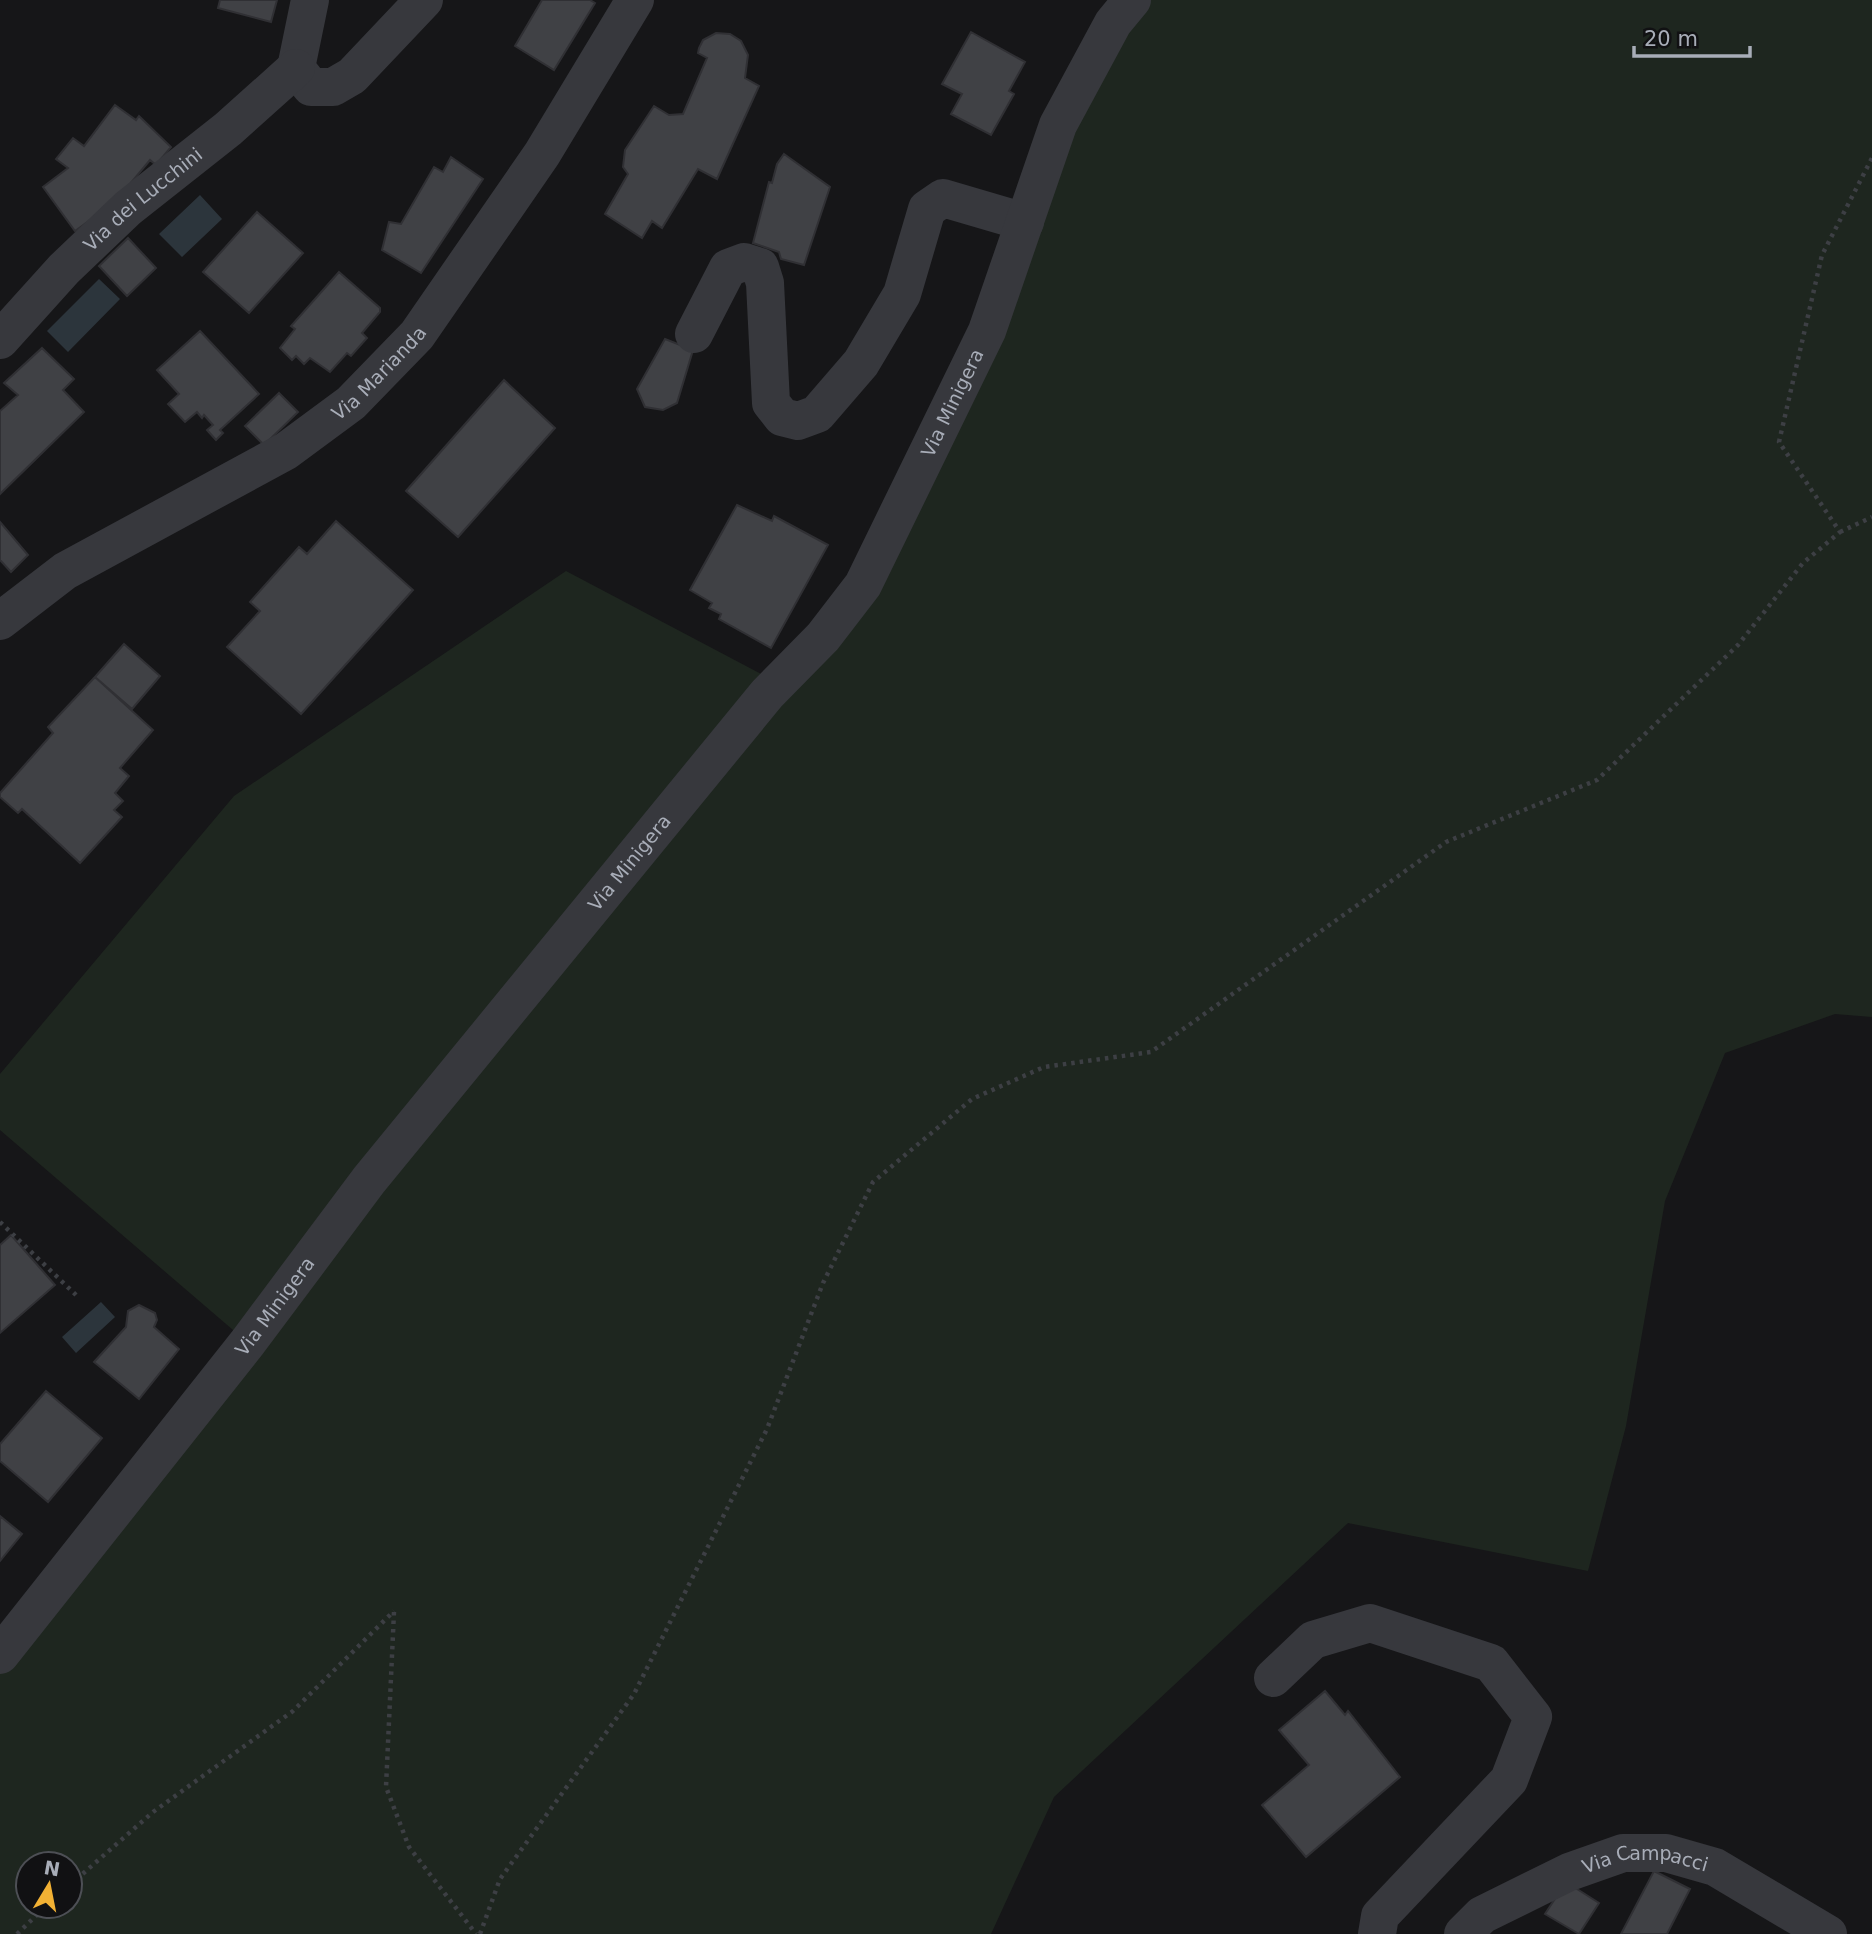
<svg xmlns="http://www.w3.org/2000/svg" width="1872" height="1934" font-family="'DejaVu Sans',sans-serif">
  <rect width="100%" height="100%" fill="#161618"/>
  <path fill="#1e261f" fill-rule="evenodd" d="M1132,0H1872V1017L1835,1014L1725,1053L1665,1201L1626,1426L1588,1571L1348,1523L1054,1797L991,1934H0V1655L247,1342L0,1130V1074L234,796L566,571L765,676L823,637ZM28,1864H70V1906H28Z"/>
  <path fill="#2c353c" d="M200,195L222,219L182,257L159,234Z
    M99,279L120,299L68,352L47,331Z
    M101,1302L115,1317L76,1353L62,1337Z"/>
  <path fill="#404145" stroke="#303034" stroke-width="2" d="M220,0H277L271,22L218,8Z
    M542,0H590L595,3L554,70L515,46Z
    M971,32L1025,62L1009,91L1014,94L991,135L951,114L962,94L942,84Z
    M716,33L730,34L741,41L748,55L745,78L759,86L717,179L698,169L662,228L652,221L642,238L605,214L628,174L623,167L625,150L654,106L669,115L683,114L707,58L698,53L699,48L703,40Z
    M115,105L136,120L139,116L171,147L156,165L150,160L115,202L75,231L43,187L68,168L56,159L73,138L84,146Z
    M784,154L830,187L804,265L781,259L779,252L753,243L769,182L772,183L777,164Z
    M451,157L483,179L421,273L382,250L389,222L401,224L434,167L443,172Z
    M257,212L303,253L249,313L203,272Z
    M128,238L156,268L127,296L99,266Z
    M339,272L380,308V312L362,333L367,338L351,356L347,353L330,372L310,358L304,364L296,356L292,360L280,348L295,329L291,326Z
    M200,331L259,394L220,430L223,433L216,440L207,430L213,425L204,415L202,418L197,412L185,422L168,404L179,394L157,370Z
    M665,339L693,350L677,403L663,410L645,407L637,389Z
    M42,348L74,379L63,390L84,412L0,494V411L18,395L4,383Z
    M504,380L555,428L458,537L406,491Z
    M279,393L298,412L264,445L245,426Z
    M737,505L772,521L774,516L828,545L771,648L719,619L721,614L709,608L712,603L690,590Z
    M336,521L413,590L301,714L227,647L260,611L250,602L299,547L307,554Z
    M0,522L28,555L11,572L0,560Z
    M124,644L160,676L132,709L95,677Z
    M95,677L153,730L120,768L129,776L115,793L123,801L114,810L122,817L80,863L22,809L18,813L0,797V793L53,733L48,727Z
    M11,1235L55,1285L0,1333V1245Z
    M139,1305L155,1313L157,1320L154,1327L179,1349L139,1399L94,1362L126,1327L128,1311Z
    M46,1391L102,1438L48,1502L0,1461V1444Z
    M0,1516L22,1534L0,1561Z
    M1325,1691L1345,1715L1348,1711L1400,1777L1306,1857L1262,1805L1309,1765L1279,1730Z
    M1654,1871L1690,1889L1667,1934H1621Z
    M1566,1882L1599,1903L1579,1934L1545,1914Z"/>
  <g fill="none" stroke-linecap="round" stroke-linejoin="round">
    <path stroke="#3d3f44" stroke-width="4.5" stroke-dasharray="3.5 5" stroke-linecap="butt" d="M1840,532L1872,517
      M0,1222L76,1295
      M394,1612L386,1787L409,1847L476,1934
      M70,1885L153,1812L293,1711L394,1611
      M17,1934L46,1906
      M480,1934L500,1879L634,1694L767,1429L823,1283L873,1182L972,1099L1044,1067L1151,1052L1446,842L1597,780L1738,645L1803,563L1840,532L1779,442L1822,255L1872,158"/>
    <g stroke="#37383d" stroke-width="38">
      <path d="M310,0L296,68L311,87H333L352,76L424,0"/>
      <path d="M694,334L728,268L744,262L760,267L765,283L771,403L782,417L798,421L817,414L861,363L902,294L927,209L943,198L1025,222"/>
      <path id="s1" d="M0,340L64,269L128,208L228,129L296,68"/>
      <path id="s2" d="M0,621L65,571L286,451L351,403L417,335L542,154L635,0"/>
      <path id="s3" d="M0,1655L248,1342L369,1180L767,694L823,637L863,585L987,331L1058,125L1113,23L1132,0"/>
      <path d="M1273,1678L1313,1640L1370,1623L1491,1663L1533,1717L1509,1780L1380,1916L1377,1934"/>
      <path id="s4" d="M1463,1934L1482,1915L1569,1872L1623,1853H1666L1715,1867L1828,1934"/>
    </g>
  </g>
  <g text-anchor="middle" stroke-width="5" stroke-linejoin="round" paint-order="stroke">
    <g font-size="19" fill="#a8adb8" stroke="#111113">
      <text dy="7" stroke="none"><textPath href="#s1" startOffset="201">Via dei Lucchini</textPath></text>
      <text dy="7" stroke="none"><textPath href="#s2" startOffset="455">Via Marianda</textPath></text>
      <text dy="7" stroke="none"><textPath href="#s3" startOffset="1578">Via Minigera</textPath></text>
      <text dy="7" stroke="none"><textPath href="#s3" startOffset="1012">Via Minigera</textPath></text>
      <text dy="7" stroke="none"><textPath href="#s3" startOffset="444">Via Minigera</textPath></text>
      <text dy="7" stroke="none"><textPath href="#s4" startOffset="203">Via Campacci</textPath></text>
    </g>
  </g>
  <g transform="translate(49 1885) rotate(10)"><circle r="33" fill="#111113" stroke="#4d4f55" stroke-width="2"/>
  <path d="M0-5L12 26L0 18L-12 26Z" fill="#f2b134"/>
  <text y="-10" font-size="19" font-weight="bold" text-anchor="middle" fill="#a8adb8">N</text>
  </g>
  <path d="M1634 46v10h116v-10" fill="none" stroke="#a8adb8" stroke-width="3.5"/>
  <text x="1644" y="46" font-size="21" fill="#a8adb8" stroke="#111113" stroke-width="5" paint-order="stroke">20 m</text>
</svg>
